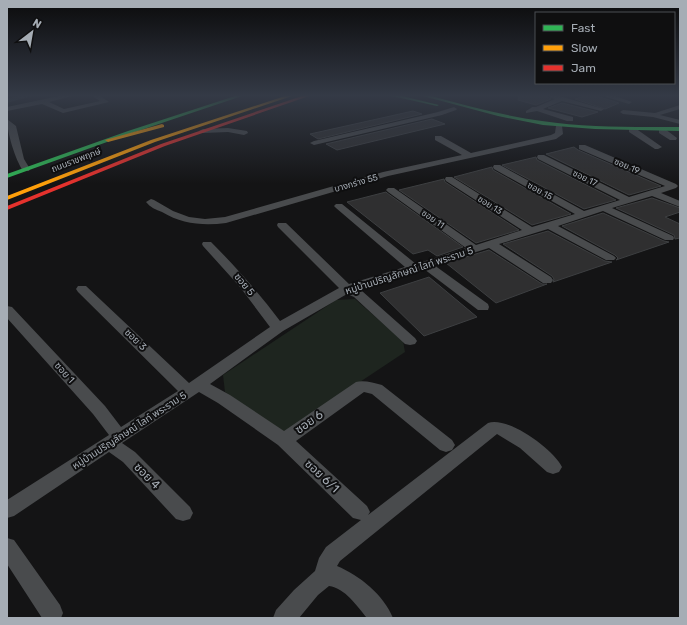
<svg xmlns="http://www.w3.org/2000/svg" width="687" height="625" font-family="Rubik,'Noto Sans Thai',sans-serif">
  <rect width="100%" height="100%" fill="#141415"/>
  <path fill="#1e251f" d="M355,299L403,341L405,352L283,433L225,392L223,375L336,300Z"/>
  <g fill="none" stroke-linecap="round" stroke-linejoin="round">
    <path fill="#2a3338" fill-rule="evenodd" d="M17,96H32L7,103V99Z"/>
  </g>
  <path fill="#2f2f30" stroke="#3d3f41" d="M519,96H546L551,99L536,105L518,100Z
    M585,96H596L619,103L605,109L575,99Z
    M562,103L598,112L582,117L548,108Z
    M413,111L422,114L318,139L310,134Z
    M432,119L445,124L337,150L326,144Z
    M574,147L578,150L661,186L629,195L546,154Z
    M536,157L537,160L616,200L584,209L502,165Z
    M492,167L493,170L571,214L532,225L454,177Z
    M444,179L445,182L519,230L476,243L399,190Z
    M386,192L387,193L463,247L437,256L428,250L413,254L347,202Z
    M652,198L680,208V212L665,217L680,224V238L675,239L674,235L616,208Z
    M603,213L664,241L669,242L616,260L618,258L615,255L562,226Z
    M548,231L605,261L612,262L553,282L554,279L552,276L503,244Z
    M489,250L542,284H547L496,303L446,263Z
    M429,277L477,317L424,336L380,293Z"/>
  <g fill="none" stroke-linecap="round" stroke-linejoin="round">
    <path fill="#494b4d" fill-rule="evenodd" d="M59,96H72L49,102L64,109L100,101L92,96H100L109,102L63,113L42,104L7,111V107Z
      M547,96H559L604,109L601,111L562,101L543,109L573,117V121H567L537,111L526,113V111L531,108L532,107H536L555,99Z
      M603,96H615L632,102L629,104Z
      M680,105V109L660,115L680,120V124L653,117L623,114L620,112L623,110L655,113Z
      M454,107L457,109L456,110L442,115L314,145L310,143L314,141L438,112Z
      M7,119L16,126L24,159L30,169L29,171H23C15,159 7,132 7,119Z
      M556,126H562L563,134L556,139L388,176L226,223C203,226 182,224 162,212C156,210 150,207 146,202L151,199L154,200L173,211L189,217L205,219L225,217L383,172L462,155L435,140V136H441L471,153L551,135L555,133Z
      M228,128L247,131L248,133L244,135L228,132L203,133L199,131L203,129Z
      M629,128H635L662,147L658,149H655L629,132Z
      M659,129H665L677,138L676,140H670L659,133Z
      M579,145H585L676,184L678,186L676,188L661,193L680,201V207L652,196L612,208L673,236L674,238L673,240H665L603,211L558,226L614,256L616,258L614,260H606L548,229L499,244L551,277L553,280L551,283H543L489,248L434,265L488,304L489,307L488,310H478L424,269L358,289L362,291L415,338L417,341L415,344L410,345L405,344L354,297L347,294L283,331L210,384L230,395L284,431L356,382C364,380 374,383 382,385L452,440L455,445L452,450L446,452L440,450L372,394L364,392L296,441L367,506L370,512L368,515L488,423C508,416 553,449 562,467L559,472L553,474L547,472L520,448L497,434L340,561L337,566C359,575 384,595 393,618H367C357,606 345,588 329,586L318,595L299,618H273L276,610L294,590L315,571L319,558L326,547L361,520L353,518L278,445L218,403L199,392L122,443L135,452L190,507L193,513L190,519L183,521L176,519L123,462L109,452L14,516L7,518V500L109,435L93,414L7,318V306L12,307L105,406L121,427L178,391L78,292L76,289L78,286H86L189,383L270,327L240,287L203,246L202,244L203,242H211C236,267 259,293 280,321L339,288L278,227L277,225L278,223H286L349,284L405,267L336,208L334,206L336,204H342L416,264L466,248L388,192L386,190L388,188H394L476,245L522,230L446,181L445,179L446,177H452L532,227L575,214L494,169L493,167L494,165H500L584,211L620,200L538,159L537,157L538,155H544L629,197L665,186L579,149Z
      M7,538L14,540L60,605L63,613L61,618H42L7,564Z"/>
    <path fill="#30b455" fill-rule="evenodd" d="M235,96H242L132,133L7,178V174L128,131Z
      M392,96H402L439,105L437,106Z
      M423,96H431C468,106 505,116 542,121C588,128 634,127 680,127V131L595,129L543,125L498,116Z"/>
    <path fill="#ff9f0a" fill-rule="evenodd" d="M285,96H292L155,142L7,200V196L151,140Z
      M162,124L164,125V127L108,142L105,140Z"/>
    <path fill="#e5322d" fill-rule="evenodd" d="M302,96H309L165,146L7,210V206L161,144Z"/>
  </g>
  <linearGradient id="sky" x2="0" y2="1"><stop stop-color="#0b0b0c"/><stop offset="0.52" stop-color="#343a46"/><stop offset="1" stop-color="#343a46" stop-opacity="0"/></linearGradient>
  <rect width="687" height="184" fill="url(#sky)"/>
  <g text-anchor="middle" stroke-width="4" stroke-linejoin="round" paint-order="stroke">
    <g font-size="9" fill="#a6adb5" stroke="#0f0f10">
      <text transform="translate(76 160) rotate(-21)" y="3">ถนนราชพฤกษ์</text>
      <text transform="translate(627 166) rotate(23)" y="3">ซอย 19</text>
      <text transform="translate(585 178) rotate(26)" y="3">ซอย 17</text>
      <text transform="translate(356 183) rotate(-16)" y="3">บางกร่าง 55</text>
      <text transform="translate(540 191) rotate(29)" y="3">ซอย 15</text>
      <text transform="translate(490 205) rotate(32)" y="3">ซอย 13</text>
      <text transform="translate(433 219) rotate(35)" y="3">ซอย 11</text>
    </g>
    <g font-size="10" fill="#a6adb5" stroke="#0f0f10">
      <text transform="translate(409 270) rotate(-18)" y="4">หมู่บ้านปริญลักษณ์ ไลท์ พระราม 5</text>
      <text transform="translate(245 284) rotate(50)" y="4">ซอย 5</text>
      <text transform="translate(136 339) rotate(44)" y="4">ซอย 3</text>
      <text transform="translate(65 372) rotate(48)" y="4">ซอย 1</text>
      <text transform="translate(129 430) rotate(-33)" y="4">หมู่บ้านปริญลักษณ์ ไลท์ พระราม 5</text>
    </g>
    <g font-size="12" fill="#a6adb5" stroke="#0f0f10">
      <text transform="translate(309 422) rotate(-35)" y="4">ซอย 6</text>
      <text transform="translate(147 476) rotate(45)" y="4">ซอย 4</text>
      <text transform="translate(322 476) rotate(43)" y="4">ซอย 6/1</text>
    </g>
  </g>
  <rect width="687" height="625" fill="none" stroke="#a6adb5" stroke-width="16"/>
  <rect x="535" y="12" width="140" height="72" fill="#0f0f10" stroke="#4b4e52"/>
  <rect x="543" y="25" width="20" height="6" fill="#30b455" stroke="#4b4e52"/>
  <text x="571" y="32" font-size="12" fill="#a6adb5">Fast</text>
  <rect x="543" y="45" width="20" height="6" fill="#ff9f0a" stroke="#4b4e52"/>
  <text x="571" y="52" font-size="12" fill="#a6adb5">Slow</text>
  <rect x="543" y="65" width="20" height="6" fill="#e5322d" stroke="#4b4e52"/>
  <text x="571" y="72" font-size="12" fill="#a6adb5">Jam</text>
  <g transform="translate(32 32) rotate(31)" stroke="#0f0f10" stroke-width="3" paint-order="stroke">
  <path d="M0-3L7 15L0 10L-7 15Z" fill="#a6adb5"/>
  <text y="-6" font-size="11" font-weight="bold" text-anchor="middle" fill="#a6adb5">N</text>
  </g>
</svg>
